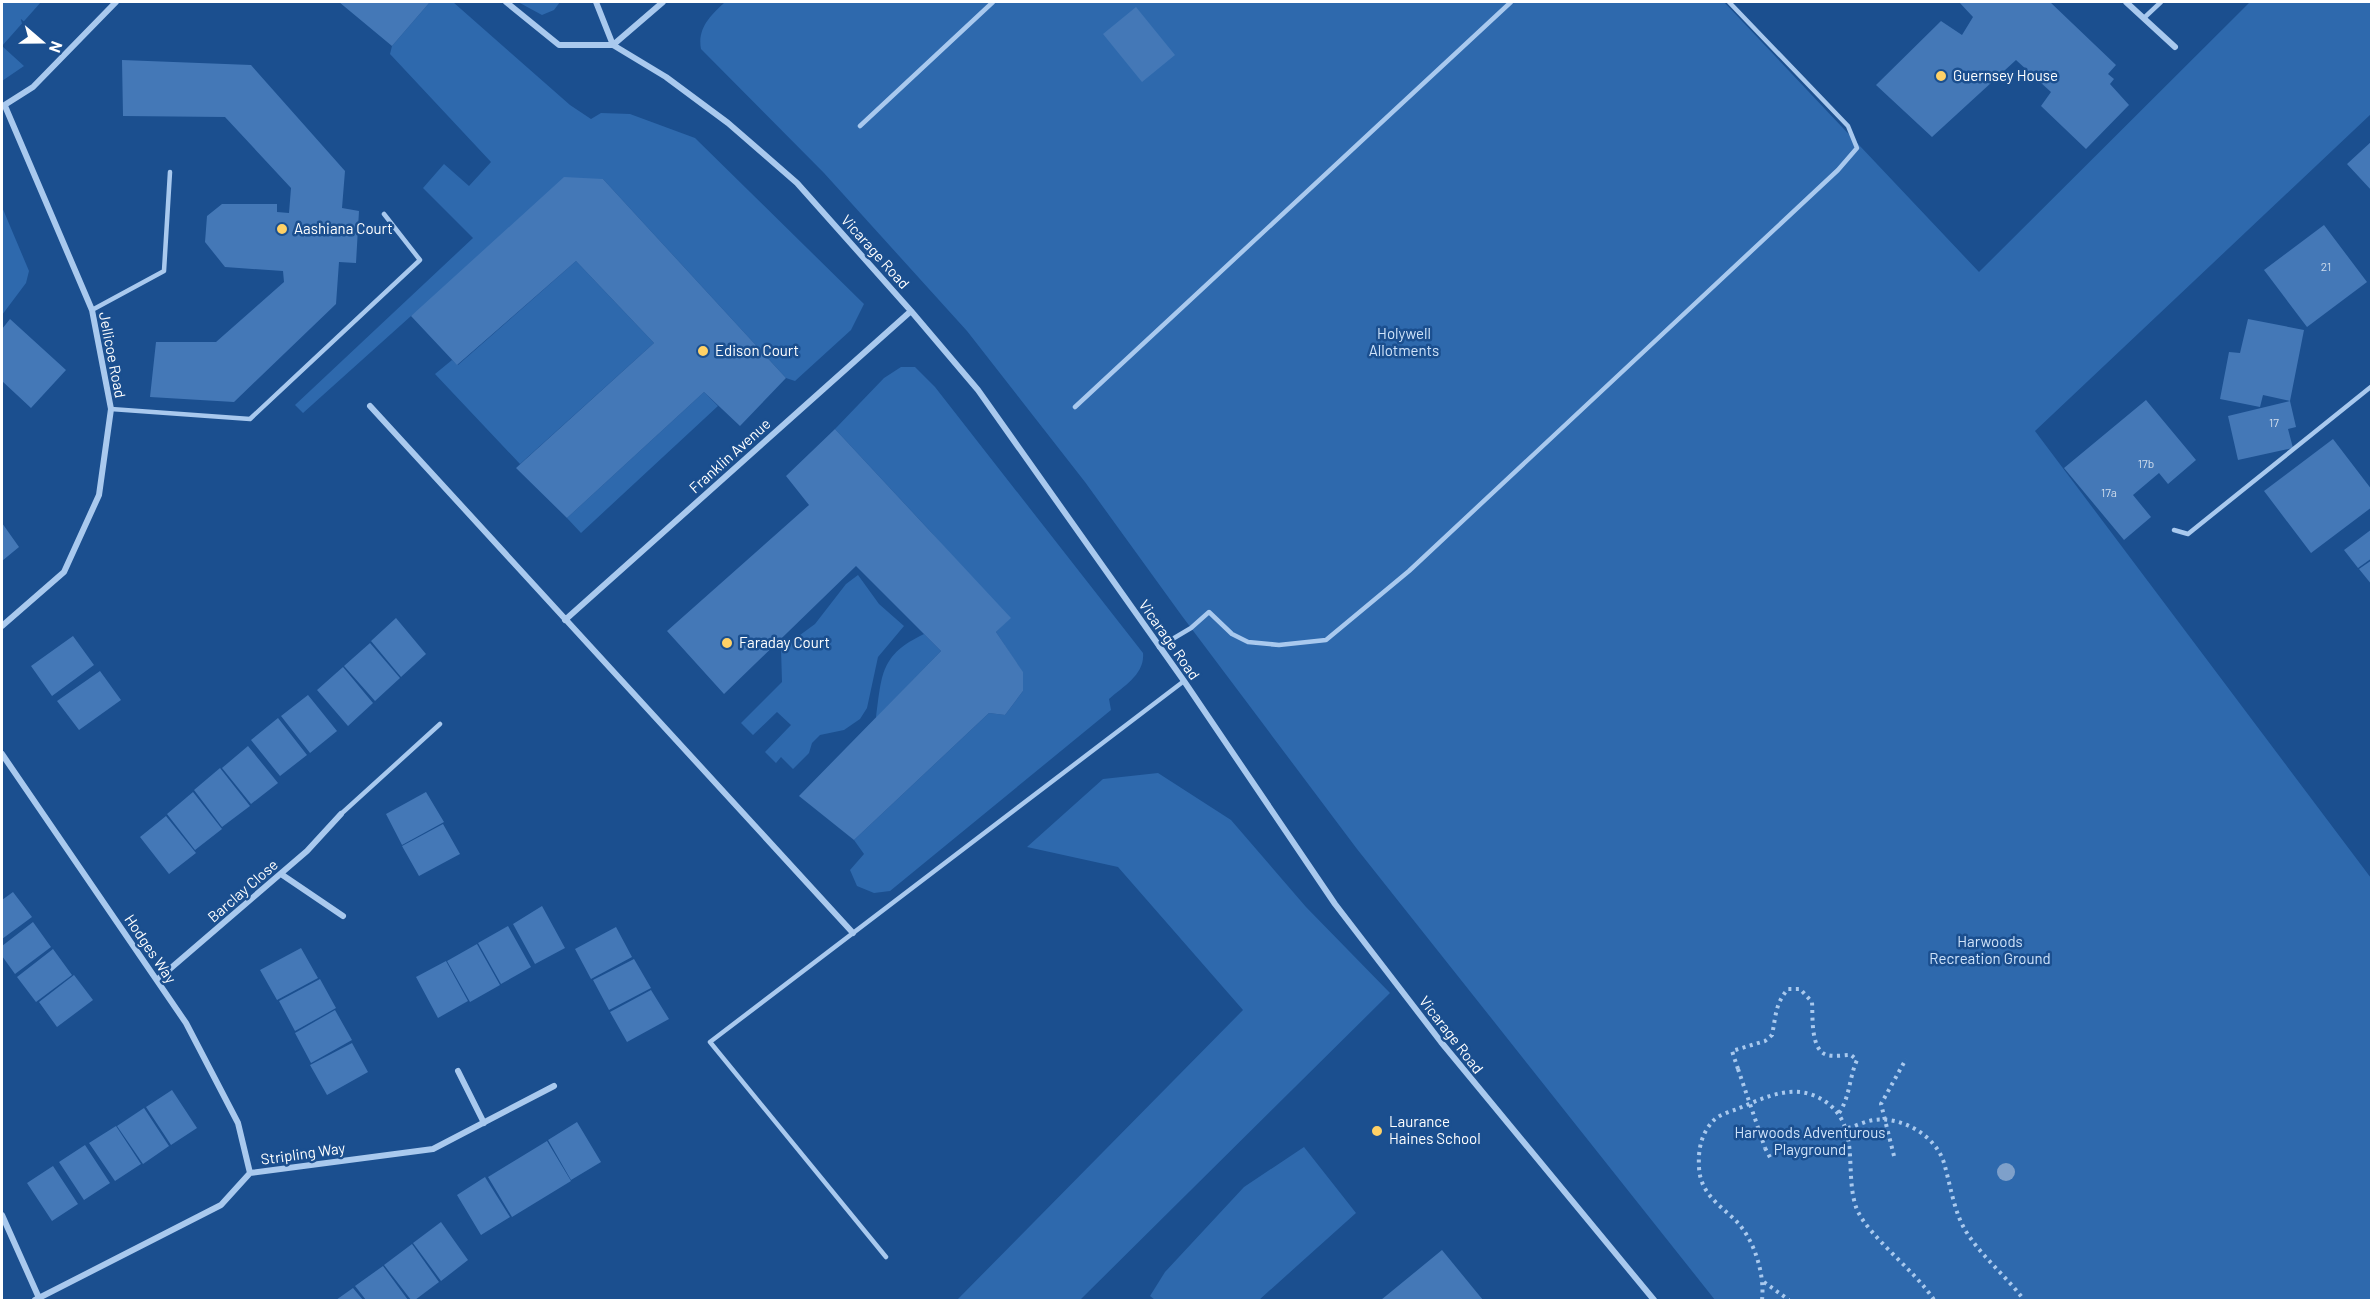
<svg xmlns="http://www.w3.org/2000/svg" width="2373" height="1302" font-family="Barlow,sans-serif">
  <rect width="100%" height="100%" fill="#1b4f8f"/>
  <path fill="#2e69ad" d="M2,2H41L2,46Z
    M430,2H453L570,105L591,119L601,113L630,114L695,138L864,304L851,330L795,381L786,378L603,179L411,316L303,413L295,405L473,238L423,188L444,164L469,186L491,162L390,54L392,46Z
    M518,2H560L554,10L542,15Z
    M725,2H1724L1979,272L2250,2H2371V114L2035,431L2371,878V1300H1715L1357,849L1182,616L1085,482L967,331L824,173L701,49C697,28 711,15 725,2Z
    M2,46L24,66L2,81Z
    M2,207L29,271L26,283L2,315Z
    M576,261L654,343L520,464L435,374L452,360L458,365Z
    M901,367H915L935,387L1143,653C1145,674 1124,686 1109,699L1111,710L890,891L874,893L857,886L850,870L864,854L854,840L989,713L1005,715L1023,691V673L996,632L1007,621L930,531L835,429L884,378Z
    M704,392L718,406L581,533L567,518Z
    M858,575L879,604L904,626L878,657L867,708L860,719L844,730L820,735L812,743L809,753L793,769L781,757L776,763L765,752L791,725L777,712L753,735L741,723L782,682L781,649L815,624L846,584Z
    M924,634L941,651L876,718C882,674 880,655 924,634Z
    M1158,773L1231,820L1306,907L1390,993L1080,1300H957L1243,1010L1118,867L1027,847L1103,779Z
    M1304,1147L1356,1213L1259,1300H1155L1150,1296L1165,1272L1244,1187Z"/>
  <path fill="#4478b7" d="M339,2H430L392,46Z
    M1959,2H2050L2116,65L2108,74L2114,79L2110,84L2129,105L2086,149L2041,106L2051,92L2016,60L1932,137L1876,85L1941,21L1962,35L1973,17Z
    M1136,7L1175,55L1142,82L1103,34Z
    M122,60L251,65L345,171L342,208L359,211L356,263L339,262L336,304L234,402L150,397L156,342H216L284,282L283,271L225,267L205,242L207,216L222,204H277V212L289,213L291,188L225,117L123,116Z
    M2372,141V191L2347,164Z
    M564,177L603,179L786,378L740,426L704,392L567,518L516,468L654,343L576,261L457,365L411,316Z
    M2324,225L2367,282L2307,327L2264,270Z
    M10,319L66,370L31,408L2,381V329Z
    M2248,319L2304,330L2290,401L2263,395L2260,407L2220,399L2229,352L2240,353Z
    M2146,400L2196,460L2168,484L2159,473L2133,495L2151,517L2124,540L2064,468Z
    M2290,401L2296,427L2288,429L2293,448L2238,460L2228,416Z
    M835,429L1011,618L996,632L1023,672V691L1005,715L989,713L854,840L799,796L941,651L856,566L724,694L667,631L809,505L786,476Z
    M2333,439L2372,490V507L2311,553L2264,491Z
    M2,523L19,547L2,561Z
    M2372,529V558L2358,568L2344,550Z
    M2372,560V585L2359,569Z
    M396,618L426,654L401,677L371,641Z
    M73,636L94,665L52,696L31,666Z
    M370,643L400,678L375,701L344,666Z
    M343,667L373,703L348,726L317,690Z
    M100,671L121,700L79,730L57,701Z
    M308,695L337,731L310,753L281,716Z
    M278,718L307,755L280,776L251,740Z
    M248,746L278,783L251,804L222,768Z
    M220,768L250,806L222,827L194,790Z
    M193,792L222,829L195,850L167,814Z
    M426,792L444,822L402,845L386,814Z
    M166,816L196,853L169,874L140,837Z
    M443,824L460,854L419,876L402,846Z
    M13,892L32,917L2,939V900Z
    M542,906L565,948L535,964L513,924Z
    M33,922L51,947L15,974L2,956V946Z
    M508,926L531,967L501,984L478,943Z
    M616,927L632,957L591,979L575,949Z
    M477,944L500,985L470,1002L447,961Z
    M301,948L318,978L277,1000L260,970Z
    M53,949L72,975L36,1002L17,977Z
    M634,959L651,988L609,1010L593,980Z
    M446,961L468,1001L438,1018L416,977Z
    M74,975L93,1000L57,1027L39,1002Z
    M320,979L336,1008L295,1031L279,1001Z
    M651,990L669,1019L627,1042L610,1012Z
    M335,1010L352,1040L311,1063L295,1033Z
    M352,1043L368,1072L327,1095L310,1065Z
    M172,1090L197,1128L171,1145L146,1107Z
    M144,1108L169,1146L143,1164L117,1126Z
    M577,1122L601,1162L571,1180L548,1140Z
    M116,1126L141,1164L115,1181L89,1143Z
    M547,1141L571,1181L512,1217L488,1177Z
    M85,1145L110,1183L84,1200L59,1162Z
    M53,1166L78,1204L52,1221L27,1183Z
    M485,1177L510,1217L481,1235L457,1195Z
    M441,1222L468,1260L441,1281L413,1243Z
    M412,1244L439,1282L415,1300H411L384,1265Z
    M1442,1250L1483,1300H1381Z
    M383,1266L408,1300H366L355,1286Z
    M353,1288L363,1300H336Z"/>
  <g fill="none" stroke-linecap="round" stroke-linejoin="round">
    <path stroke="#a9c9ee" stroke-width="4" stroke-dasharray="3 4.5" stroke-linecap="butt" d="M1738,1069L1732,1051L1765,1041L1772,1035C1776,1016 1775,1004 1788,989H1800L1812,1002C1813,1016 1810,1050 1827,1055C1834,1057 1844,1055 1851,1055L1857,1060C1849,1078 1850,1097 1839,1113
      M1848,1128C1856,1126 1865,1121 1874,1120C1902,1116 1936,1136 1944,1163C1951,1187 1954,1213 1967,1233C1983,1258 2007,1277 2024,1300
      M1765,1148L1772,1161
      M1764,1282L1789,1300
      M1762,1300C1765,1274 1754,1237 1733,1218C1717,1203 1700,1192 1699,1167C1698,1150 1701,1134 1713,1121C1718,1115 1729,1112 1737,1109C1766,1097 1796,1081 1826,1102C1861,1127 1844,1171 1856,1207C1866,1235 1915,1270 1934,1300"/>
    <path stroke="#a9c9ee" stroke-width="4.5" d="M2145,17L2161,2
      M860,126L993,2
      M92,310L164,271L170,172
      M1075,407L1511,2
      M111,409L250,419L420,260L384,214
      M2174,530L2188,534L2372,386
      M1159,647L1191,628L1209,612L1232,634L1248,642L1279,645L1326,640L1409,571L1838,170L1857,148L1848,126L1729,2
      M341,814L440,724
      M886,1257L710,1042L1184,681"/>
    <path stroke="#a9c9ee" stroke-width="6" d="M506,2L559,45H613L666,77L728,123L797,183L911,311L978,390L1184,681L1335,904L1441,1042L1654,1300
      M596,2L613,45
      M2126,2L2175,47
      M613,45L663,2
      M3,106L33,87L116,2
      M370,406L853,933
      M565,620L911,311
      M2,626L64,572L99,495L111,409L92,310L5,106
      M2,754L186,1023L238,1123L250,1173
      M281,874L343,916
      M157,980L307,851L341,814
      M458,1071L484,1123
      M2,1215L39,1298
      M35,1300L221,1205L250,1173L433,1149L554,1086"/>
    <path stroke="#a9c9ee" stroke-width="4" stroke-dasharray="3 4.5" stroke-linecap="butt" d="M1738,1069L1765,1148
      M1894,1156L1881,1104L1906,1059"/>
  </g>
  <circle fill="#7ea0ca" cx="2006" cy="1172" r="9"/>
  <g fill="#ffd166" stroke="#1b4f8f" stroke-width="2">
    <circle cx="1941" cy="76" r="6"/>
    <circle cx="282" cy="229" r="6"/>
    <circle cx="703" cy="351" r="6"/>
    <circle cx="727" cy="643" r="6"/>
    <circle cx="1377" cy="1131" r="6"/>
  </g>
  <g text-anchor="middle" stroke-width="5" stroke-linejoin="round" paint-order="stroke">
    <g font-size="12" fill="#d0dded">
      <text x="2326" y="271">21</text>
      <text x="2274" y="427">17</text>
      <text x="2146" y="468">17b</text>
      <text x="2109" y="497">17a</text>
    </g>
    <g font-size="15" fill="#fff" stroke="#1b4f8f" text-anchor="start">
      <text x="1953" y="81">Guernsey House</text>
      <text x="294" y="234">Aashiana Court</text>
      <text x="715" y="356">Edison Court</text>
      <text x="739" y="648">Faraday Court</text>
      <text x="1389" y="1127">Laurance<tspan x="1389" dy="17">Haines School</tspan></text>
    </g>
    <g font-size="15" fill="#fff" stroke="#1b4f8f">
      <text transform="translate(875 252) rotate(48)" y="5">Vicarage Road</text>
      <text transform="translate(112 355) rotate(79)" y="5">Jellicoe Road</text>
      <text transform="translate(730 456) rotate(-42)" y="5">Franklin Avenue</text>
      <text transform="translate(1169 640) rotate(55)" y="5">Vicarage Road</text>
      <text transform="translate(243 891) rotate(-41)" y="5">Barclay Close</text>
      <text transform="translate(150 949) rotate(56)" y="5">Hodges Way</text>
      <text transform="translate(1451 1035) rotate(52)" y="5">Vicarage Road</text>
      <text transform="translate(303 1154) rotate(-8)" y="5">Stripling Way</text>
    </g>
    <g font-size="15" fill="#cfe3fa" stroke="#1b4f8f">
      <text x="1404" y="339">Holywell<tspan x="1404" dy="17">Allotments</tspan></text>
      <text x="1990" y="947">Harwoods<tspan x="1990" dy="17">Recreation Ground</tspan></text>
      <text x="1810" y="1138">Harwoods Adventurous<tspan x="1810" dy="17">Playground</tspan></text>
    </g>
  </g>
  <rect width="2373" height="1302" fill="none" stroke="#ffffff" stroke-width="6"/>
  <g transform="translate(42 42) rotate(110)" stroke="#1b4f8f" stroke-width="4.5" paint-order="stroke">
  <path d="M0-4.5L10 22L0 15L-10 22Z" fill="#ffffff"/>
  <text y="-9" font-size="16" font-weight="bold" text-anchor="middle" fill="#ffffff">N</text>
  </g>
</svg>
